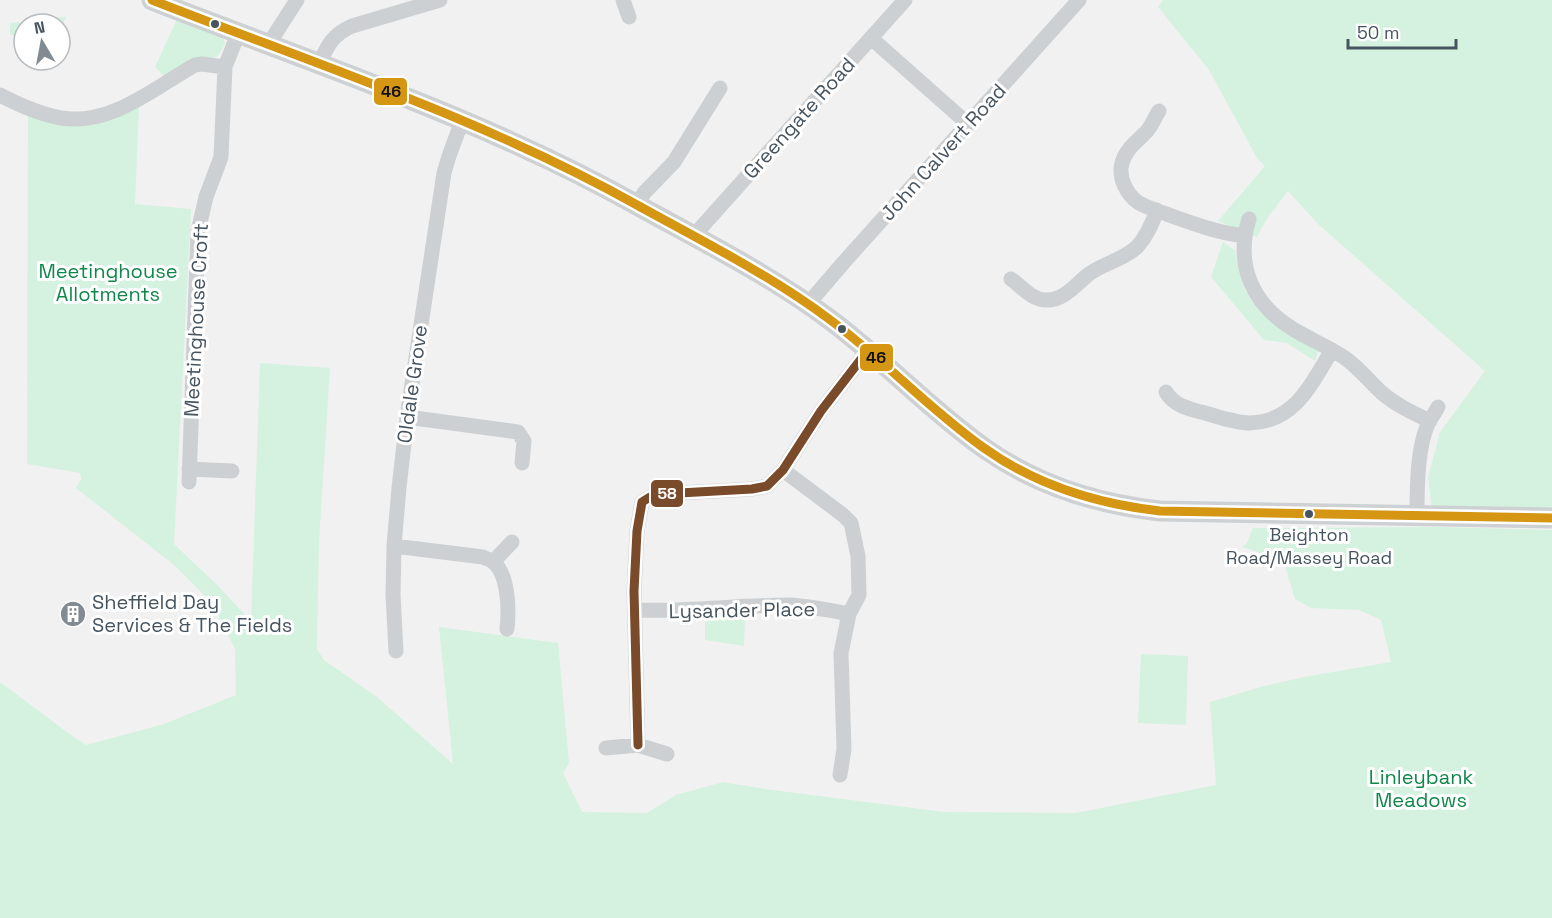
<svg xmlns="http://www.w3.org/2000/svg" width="1552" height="918" font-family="'Space Grotesk',sans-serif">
  <rect width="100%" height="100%" fill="#f2f1f1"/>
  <path fill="#d4f2df" d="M1163,0H1552V513L1432,510L1428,477L1440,432L1485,371L1318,224L1288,191L1268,217L1257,237L1218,221L1265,166L1257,158L1209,70L1158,7Z
    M36,17H66L60,29V24H24V52H21L19,36L10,35V23L34,21Z
    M177,19L223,36L225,44L218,56L165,77L155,67Z
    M139,105L135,204L191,209L174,544L217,585L251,621L260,363L330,368L319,541L317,649L324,660L377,697L453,764L439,627L558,643L569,763L563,773L582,812L647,813L676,795L723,782L765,789L944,812L1076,813L1216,785L1210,702L1264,686L1304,677L1391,662L1381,620L1359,610L1311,608L1295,599L1283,560L1242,547L1247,543L1253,528L1435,527L1552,530V918H0V682L71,735L86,745L164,724L236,695L235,649L212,603L174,565L76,488L81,479L80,473L27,464L28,114L58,124L89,125Z
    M1223,242L1235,250C1238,265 1240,282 1248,295C1264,322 1292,336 1318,351L1315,361L1287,343L1264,340L1211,277Z
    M745,615L744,646L705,640V617Z
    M1141,654L1188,656L1186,725L1138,723Z"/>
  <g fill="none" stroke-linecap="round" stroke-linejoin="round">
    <path stroke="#cdd0d2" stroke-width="15" d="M623,0L629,17
      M871,38L968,124
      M268,45L297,0
      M319,64C328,45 332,35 352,26L440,0
      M0,95C19,105 39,114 61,118C111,126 154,88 195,65L202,64L225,67
      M1159,111C1155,117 1152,125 1147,131C1138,141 1126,148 1122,163C1118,178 1127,195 1139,203C1148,208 1159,211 1169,215C1194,224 1218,233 1245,236
      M637,205L644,193L674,162L720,88
      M1249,219C1235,265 1252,304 1293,329C1309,339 1329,347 1345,358C1359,368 1369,381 1382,393C1396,405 1413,413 1430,421
      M695,237L698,231L905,0
      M1011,279C1022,287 1032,300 1046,300C1064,301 1076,284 1089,274C1104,263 1123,260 1137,247C1147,236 1152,224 1157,210
      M808,304L844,262L1079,0
      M1166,392C1174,406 1190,409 1205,413C1219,417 1235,423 1250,423C1295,422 1312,383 1332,350
      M407,417L518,432L524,441L522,463
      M189,469L232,471
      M783,470L843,515L851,523L858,556L859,595L849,614L841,653L844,749L840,775
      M189,482L198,231L206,197L221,157L225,67L238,34
      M1417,516C1417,488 1417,444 1430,420C1433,415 1436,411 1438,407
      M394,546L483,557C486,559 489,559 492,561C509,573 509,611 507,629
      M493,562L512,542
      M635,610C686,612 738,605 789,605C809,606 829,610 849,614
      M396,651L393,595L394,546L399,488L407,417L444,173L449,156L462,121
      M638,745L634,591L637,531L642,502L650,497L661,494L752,489L767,486L783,470L821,411L868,350
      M606,748L638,745L667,754"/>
    <path stroke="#cdd1d4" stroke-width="21" d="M152,0C315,64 484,119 637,205C702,241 770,275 829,319C883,359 929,409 984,448C1036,485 1096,504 1160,511L1552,518"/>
    <g stroke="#fff" stroke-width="14">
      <path id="bus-1" d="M152,0C315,64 484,119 637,205C702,241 770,275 829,319C883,359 929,409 984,448C1036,485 1096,504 1160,511L1552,518"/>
    </g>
    <g stroke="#fff" stroke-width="14">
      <path id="bus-2" d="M638,745L634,591L637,531L642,502L650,497L661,494L752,489L767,486L783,470L821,411L868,350"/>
    </g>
    <use href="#bus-1" stroke="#d49613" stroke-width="9"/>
    <use href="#bus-2" stroke="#7a4b2a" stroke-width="9"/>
  </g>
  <defs>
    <g id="building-disc" transform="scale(1.35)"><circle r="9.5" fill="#828b92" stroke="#fff"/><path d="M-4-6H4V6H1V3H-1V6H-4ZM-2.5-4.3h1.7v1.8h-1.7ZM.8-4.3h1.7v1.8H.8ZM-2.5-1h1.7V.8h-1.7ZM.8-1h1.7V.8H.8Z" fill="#fff"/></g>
  </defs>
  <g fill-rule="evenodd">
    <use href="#building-disc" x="73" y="614"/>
  </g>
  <g fill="#46545f" stroke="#fff" stroke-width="2">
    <circle cx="215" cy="24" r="5"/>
    <circle cx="842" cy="329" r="5"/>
    <circle cx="1309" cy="514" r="5"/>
  </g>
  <g text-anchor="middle" stroke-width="6" stroke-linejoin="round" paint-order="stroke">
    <g font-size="18" fill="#46545f" stroke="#fff">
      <text x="1309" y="541">Beighton<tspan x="1309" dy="23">Road/Massey Road</tspan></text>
    </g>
    <g font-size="20" fill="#46545f" stroke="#fff">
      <text transform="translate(799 118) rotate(-48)" y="7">Greengate Road</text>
      <text transform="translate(943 152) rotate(-48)" y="7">John Calvert Road</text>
      <text transform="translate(196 320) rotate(-87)" y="7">Meetinghouse Croft</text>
      <text transform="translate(412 384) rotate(-82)" y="7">Oldale Grove</text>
      <text transform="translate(742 610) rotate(-1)" y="7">Lysander Place</text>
    </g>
    <g font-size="20" fill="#10874a" stroke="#fff">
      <text x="108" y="278">Meetinghouse<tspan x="108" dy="23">Allotments</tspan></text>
      <text x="1421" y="784">Linleybank<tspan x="1421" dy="23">Meadows</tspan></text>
    </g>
    <g font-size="20" fill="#46545f" stroke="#fff" text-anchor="start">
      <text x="92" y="609">Sheffield Day<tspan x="92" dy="23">Services &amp; The Fields</tspan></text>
    </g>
  </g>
  <g stroke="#fff" stroke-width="2">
    <rect x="373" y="77" width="35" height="29" rx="6" fill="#d49613"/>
    <rect x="859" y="343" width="35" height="29" rx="6" fill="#d49613"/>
    <rect x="650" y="479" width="34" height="29" rx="6" fill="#7a4b2a"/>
  </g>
  <g font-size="16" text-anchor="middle" font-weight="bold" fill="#fff">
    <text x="667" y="499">58</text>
  </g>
  <g font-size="16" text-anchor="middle" font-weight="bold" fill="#111">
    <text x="391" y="97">46</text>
    <text x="876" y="363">46</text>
  </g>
  <g transform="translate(42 42) rotate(350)"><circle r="28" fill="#ffffff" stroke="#b5bbbf" stroke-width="1.5"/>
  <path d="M0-4.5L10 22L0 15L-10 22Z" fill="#828b92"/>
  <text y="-9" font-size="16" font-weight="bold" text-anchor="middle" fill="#46545f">N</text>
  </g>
  <path d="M1348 39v9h108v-9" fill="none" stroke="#46545f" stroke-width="3"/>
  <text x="1357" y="39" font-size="18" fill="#46545f" stroke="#ffffff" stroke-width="4.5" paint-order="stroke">50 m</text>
</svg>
